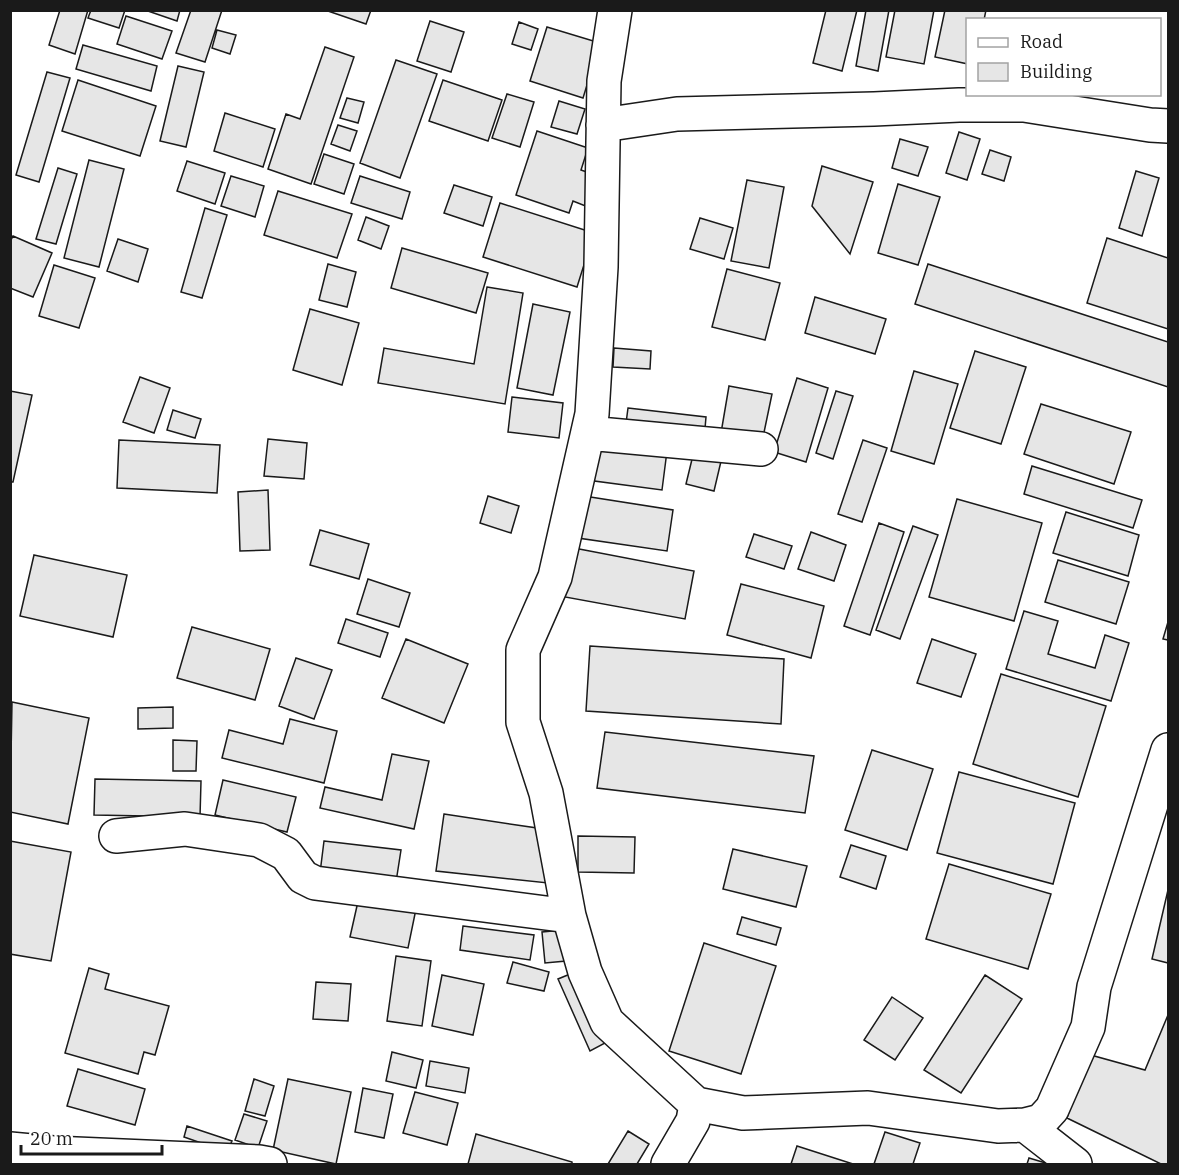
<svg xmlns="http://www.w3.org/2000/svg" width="1179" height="1175" font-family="'IBM Plex Serif',serif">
  <rect width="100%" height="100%" fill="#fff"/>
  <path fill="#e6e6e6" stroke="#1a1a1a" stroke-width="1.5" d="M60,10H88L75,54L49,45Z
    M91,10H125L119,28L88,18Z
    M145,10H180L177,21Z
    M191,10H222L205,62L176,53Z
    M325,10H371L366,24Z
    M826,10H857L842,71L813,63Z
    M866,10H889L878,71L856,66Z
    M895,10H934L924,64L886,57Z
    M945,10H986L984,20H968V64L935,57Z
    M126,16L172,31L162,59L117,44Z
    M430,21L464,32L451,72L417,61Z
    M519,22L538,29L531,50L512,44Z
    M547,27L600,43L583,98L530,81Z
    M217,30L236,35L230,54L212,48Z
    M83,45L157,66L151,91L76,69Z
    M325,47L354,57L311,184L268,169L286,114L300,119Z
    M396,60L437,74L400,178L360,163Z
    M178,66L204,72L186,147L160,141Z
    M47,72L70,78L39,182L16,175Z
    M78,80L156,106L140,156L62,131Z
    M443,80L502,100L488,141L429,121Z
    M507,94L534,102L520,147L492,138Z
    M347,98L364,102L358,123L340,118Z
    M559,101L585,109L577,134L551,127Z
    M225,113L275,129L263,167L214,151Z
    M338,125L357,131L350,151L331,144Z
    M537,131L588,148L581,170L598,176L588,207L573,201L569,213L516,195Z
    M959,132L980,139L967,180L946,173Z
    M900,139L928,147L918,176L892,168Z
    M990,150L1011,157L1004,181L982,174Z
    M324,154L354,164L344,194L314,184Z
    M89,160L124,169L99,267L64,258Z
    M187,161L225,173L215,204L177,191Z
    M822,166L873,182L850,254L812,206Z
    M58,168L77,174L56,244L36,239Z
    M1136,171L1159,178L1142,236L1119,228Z
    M231,176L264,186L255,217L221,206Z
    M360,176L410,192L402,219L351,203Z
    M747,180L784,187L769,268L731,261Z
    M898,184L940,197L918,265L878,253Z
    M454,185L492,197L483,226L444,213Z
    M278,191L352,214L337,258L264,235Z
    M500,203L594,233L577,287L483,257Z
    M205,208L227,215L202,298L181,292Z
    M366,217L389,226L381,249L358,240Z
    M700,218L733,228L724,259L690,249Z
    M13,236L52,253L33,297L10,288V242Z
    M1107,238L1168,258V329L1087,303Z
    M118,239L148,249L138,282L107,271Z
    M402,248L488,273L476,313L391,288Z
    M328,264L356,272L347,307L319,300Z
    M928,264L1168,342V387L915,304Z
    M54,265L95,278L79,328L39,316Z
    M727,269L780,283L765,340L712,327Z
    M487,287L523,293L505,404L378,383L384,348L474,364Z
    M815,297L886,319L875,354L805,333Z
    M533,304L570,312L553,395L517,388Z
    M310,309L359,323L342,385L293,370Z
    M614,348L651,351L650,369L613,367Z
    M975,351L1026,367L1001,444L950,428Z
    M914,371L958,384L934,464L891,451Z
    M140,377L170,388L154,433L123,422Z
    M797,378L828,388L806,462L774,452Z
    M729,386L772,394L762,442L721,433Z
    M10,391L32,395L13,482H10Z
    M836,391L853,396L833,459L816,453Z
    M512,397L563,403L559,438L508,432Z
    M1041,404L1131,432L1114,484L1024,454Z
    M628,408L706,417L704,440L625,431Z
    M173,410L201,419L195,438L167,430Z
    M268,439L307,443L304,479L264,476Z
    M119,440L220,445L217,493L117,488Z
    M863,440L887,448L862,522L838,514Z
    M592,441L667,451L662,490L587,480Z
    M694,451L722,457L714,491L686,484Z
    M1032,466L1142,500L1133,528L1024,494Z
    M268,490L270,550L240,551L238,492Z
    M488,496L519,506L511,533L480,523Z
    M584,496L673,510L667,551L578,538Z
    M957,499L1042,523L1014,621L929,597Z
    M1066,512L1139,535L1128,576L1053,553Z
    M879,523L904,532L870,635L844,626Z
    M913,526L938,535L900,639L876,630Z
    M320,530L369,544L359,579L310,565Z
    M811,532L846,545L834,581L798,569Z
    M754,534L792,546L784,569L746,557Z
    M574,548L694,571L685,619L565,597Z
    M34,555L127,575L113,637L20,616Z
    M1058,560L1129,582L1116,624L1045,602Z
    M368,579L410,593L399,627L357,614Z
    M741,584L824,606L811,658L727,635Z
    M1024,611L1058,621L1048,654L1095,668L1105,635L1129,643L1111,701L1006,669Z
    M346,619L388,633L380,657L338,643Z
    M1168,622V640L1163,639Z
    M192,627L270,649L255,700L177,678Z
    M406,639L468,664L444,723L382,698Z
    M932,639L976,654L961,697L917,683Z
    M590,646L784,659L781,724L586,711Z
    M296,658L332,670L314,719L279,706Z
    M1001,674L1106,706L1078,797L973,764Z
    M12,702L89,718L68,824L10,812Z
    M173,707V728L138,729V708Z
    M290,719L337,731L324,783L222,758L229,730L283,744Z
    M605,732L814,756L805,813L597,788Z
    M173,740L197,741L196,771H173Z
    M872,750L933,769L907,850L845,830Z
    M392,754L429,761L414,829L320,808L325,787L382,800Z
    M959,772L1075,803L1053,884L937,853Z
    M95,779L201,781L200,817L94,815Z
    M223,780L296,797L287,832L215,815Z
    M444,814L537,828L548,883L436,871Z
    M578,836L635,837L634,873L578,872Z
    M10,841L71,852L51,961L10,954Z
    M324,841L401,850L396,882L320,873Z
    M851,845L886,856L876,889L840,877Z
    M733,849L807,866L796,907L723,889Z
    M949,864L1051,894L1028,969L926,939Z
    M1168,890V963L1152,959Z
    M359,897L416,909L408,948L350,937Z
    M742,917L781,928L776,945L737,934Z
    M463,926L534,935L530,960L460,950Z
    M563,930L566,961L545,963L542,932Z
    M704,943L776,966L741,1074L669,1051Z
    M396,956L431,961L422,1026L387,1021Z
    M513,962L549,972L544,991L507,983Z
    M89,968L109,974L105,989L169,1006L155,1055L144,1052L138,1074L65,1053Z
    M575,972L607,1042L590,1051L558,979Z
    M442,975L484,984L473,1035L432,1026Z
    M985,975L1022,999L961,1093L924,1070Z
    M316,982L351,984L348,1021L313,1019Z
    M892,997L923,1018L895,1060L864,1040Z
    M1168,1015V1164H1161L1067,1118L1087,1054L1145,1070Z
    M392,1052L423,1060L416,1088L386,1081Z
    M430,1061L469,1068L465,1093L426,1086Z
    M78,1069L145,1089L135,1125L67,1106Z
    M254,1079L274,1086L265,1116L245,1111Z
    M288,1079L351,1092L336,1164L273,1150Z
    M363,1088L393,1094L384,1138L355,1132Z
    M415,1092L458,1103L447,1145L403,1133Z
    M244,1114L267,1121L258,1148L235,1140Z
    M187,1126L232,1141L227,1152L184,1137Z
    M628,1131L649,1144L637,1164H608Z
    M885,1132L920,1143L913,1164H874Z
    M476,1134L572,1162V1164H468Z
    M797,1146L853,1164H791Z
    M1029,1158L1049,1164H1027Z"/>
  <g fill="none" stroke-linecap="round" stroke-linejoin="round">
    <g stroke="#1a1a1a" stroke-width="36">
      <path id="minor" d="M615,10L604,81L601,267L592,414L555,577L523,650V722L546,793L569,916L585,972L607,1022L696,1104
        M603,125L677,114L874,109L959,105H1024L1150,125L1168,126
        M588,433L761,449
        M116,836L185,829L259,840L286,854L303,877L315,883L569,916
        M1025,1125L1075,1164
        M10,1149L53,1153L259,1162L270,1164
        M668,1164L693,1121L696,1104L743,1113L868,1108L998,1126L1025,1125L1041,1121L1052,1109L1088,1027L1094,987L1168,750"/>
    </g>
    <use href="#minor" stroke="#fff" stroke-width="33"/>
  </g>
  <rect width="1179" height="1175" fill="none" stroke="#1a1a1a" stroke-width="24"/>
  <rect x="966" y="18" width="195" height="78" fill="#ffffff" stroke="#a3a3a3" stroke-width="1.5"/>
  <rect x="978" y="38" width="30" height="9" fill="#ffffff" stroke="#a3a3a3" stroke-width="1.5"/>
  <text x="1020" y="48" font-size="18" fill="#1a1a1a">Road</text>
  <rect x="978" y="63" width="30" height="18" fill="#e6e6e6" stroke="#a3a3a3" stroke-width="1.5"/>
  <text x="1020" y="78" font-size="18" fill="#1a1a1a">Building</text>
  <path d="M21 1145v9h141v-9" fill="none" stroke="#1a1a1a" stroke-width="3"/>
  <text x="30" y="1145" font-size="18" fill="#1a1a1a" stroke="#ffffff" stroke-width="4.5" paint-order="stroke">20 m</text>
</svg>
